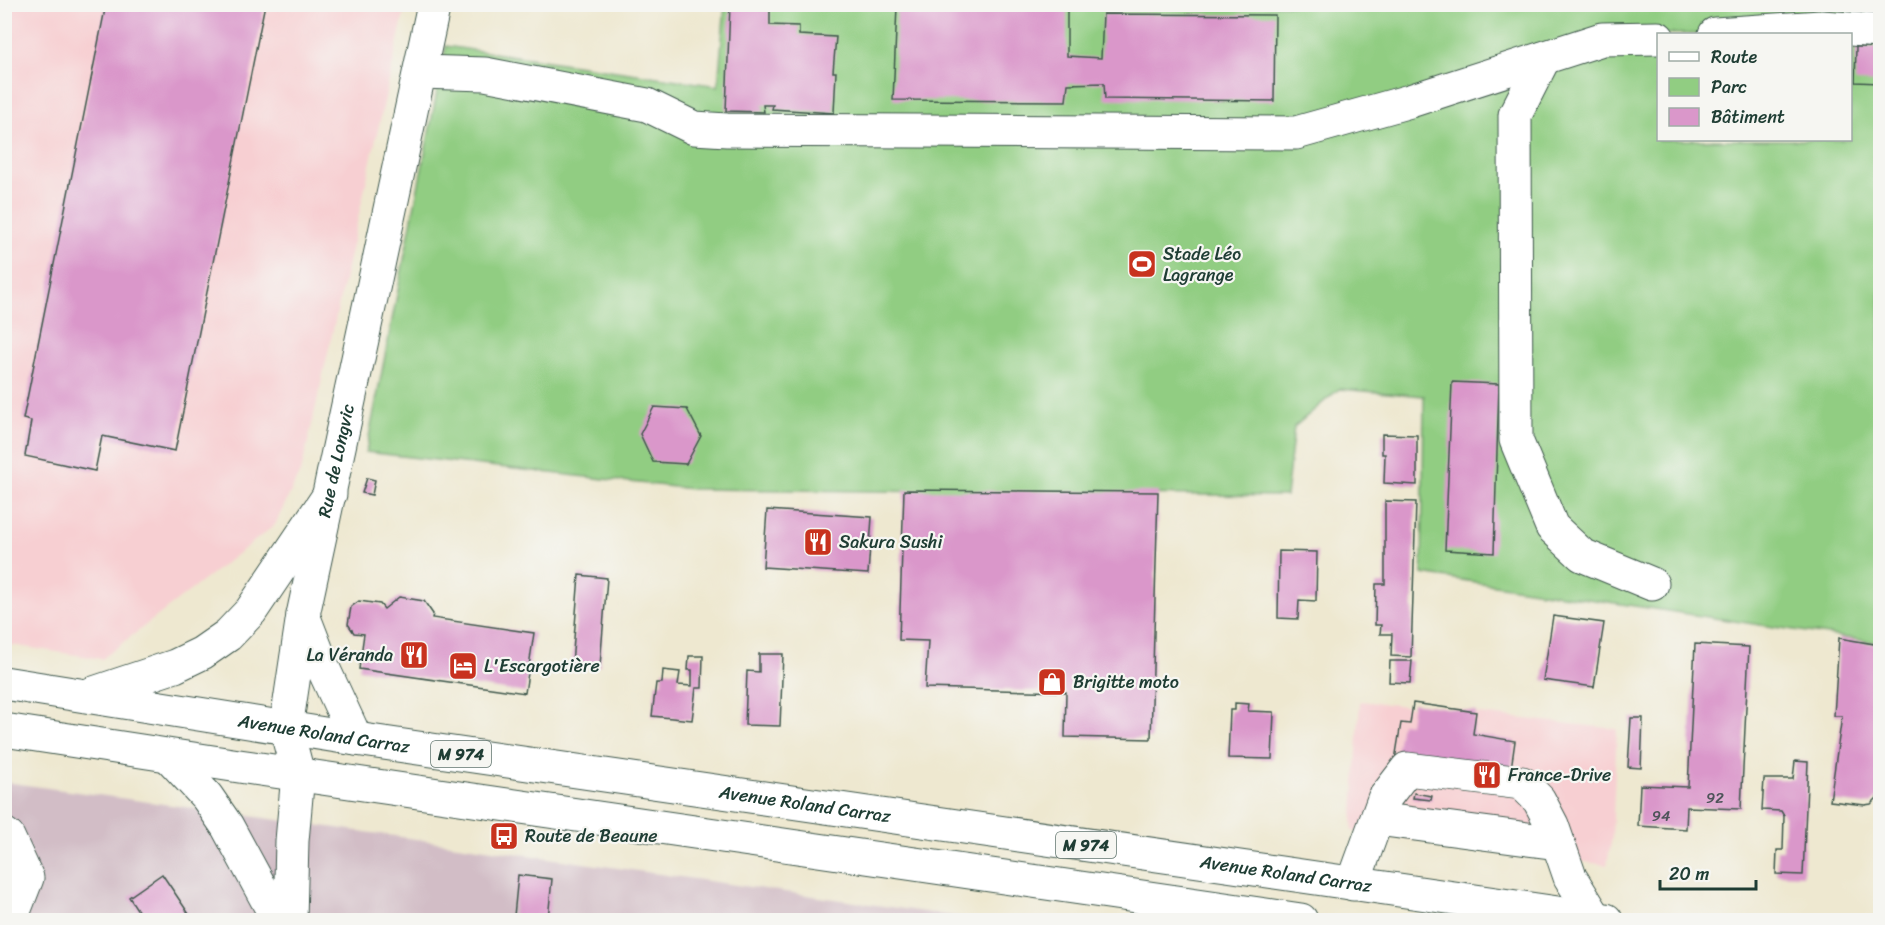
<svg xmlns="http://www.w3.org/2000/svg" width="1885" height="925" font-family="Sriracha,sans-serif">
  <rect width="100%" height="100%" fill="#f6f6f2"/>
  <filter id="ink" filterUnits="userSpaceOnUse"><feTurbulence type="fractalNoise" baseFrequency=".0167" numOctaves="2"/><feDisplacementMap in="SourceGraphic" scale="12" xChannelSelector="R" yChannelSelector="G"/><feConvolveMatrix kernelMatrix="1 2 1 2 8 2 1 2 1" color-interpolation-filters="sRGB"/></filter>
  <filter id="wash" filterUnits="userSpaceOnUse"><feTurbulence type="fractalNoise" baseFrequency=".008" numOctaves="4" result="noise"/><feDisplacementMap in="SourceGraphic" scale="24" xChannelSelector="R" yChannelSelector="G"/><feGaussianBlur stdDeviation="1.35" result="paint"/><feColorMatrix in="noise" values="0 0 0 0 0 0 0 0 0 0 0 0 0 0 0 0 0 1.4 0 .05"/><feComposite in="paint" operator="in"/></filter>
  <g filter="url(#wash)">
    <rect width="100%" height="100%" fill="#eee8d0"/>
    <path fill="#f7cfd2" d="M5,5H406L302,468L275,525L102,659L5,644Z
      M1360,701L1617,729L1612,837L1607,865L1352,831Z"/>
    <path fill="#d2bdc6" d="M5,782L430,841L980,920H5Z"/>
    <path fill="#91cd82" stroke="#58855b" stroke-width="1.5" fill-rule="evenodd" d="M725,5H1880V643L1422,574L1424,396L1339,389L1294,427L1286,496L692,489L366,452L446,46L718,86ZM1658,34H1850V140H1658Z"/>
    <g id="blocks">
      <path fill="#da97ca" d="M106,4H265L175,451L102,436L95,471L25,456L31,421L23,419Z
        M730,4H770V25L799,26V35L836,37L833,72H836L834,113L772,109L773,105H763L764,112L726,111Z
        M1067,5V56L1101,58L1103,14L1275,15L1274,101L1105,99L1104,83L1068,84L1066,101L893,100L897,6Z
        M1856,47H1880V83L1855,82Z
        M1452,382L1499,384L1494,553L1445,550Z
        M654,407L687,409L701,436L686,464L653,462L640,434Z
        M1382,434L1417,435V485L1384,483L1385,454H1382Z
        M367,478L375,480L372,495L362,493Z
        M904,490L1158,492L1151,739L1065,737L1066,692L925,688L928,641L899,640Z
        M1385,501L1416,502L1411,657L1391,656L1392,634H1380L1381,625H1375L1376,584H1385Z
        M767,510L872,517L868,574L763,567Z
        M1279,551L1317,552L1316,601L1299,600L1298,619L1278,618Z
        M579,575L607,578L600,666L572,664Z
        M399,597L424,601L433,614L432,618L534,633L525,693L359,669L364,634L354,633L348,624L351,607L359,601L380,604L384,609Z
        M1553,616L1604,623L1594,687L1543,680Z
        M1839,638L1880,645V795L1871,804L1865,805L1830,801L1842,716H1834Z
        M1695,644L1749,647L1741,809L1687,807L1686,829L1638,826L1640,785L1688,787Z
        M759,654H783L780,726L745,725L747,671L759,672Z
        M689,656H703L702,688H696L692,720L652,716L656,683H662L663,670L680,672L678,685L692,686V670H688Z
        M1390,661H1412L1410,683L1389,682Z
        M1235,703L1249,704L1248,711L1274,712L1272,759L1228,758L1230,710H1235Z
        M1413,703L1476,712L1473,734L1515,741L1511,769L1395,760L1401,723L1410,724Z
        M1631,718H1643L1641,768L1628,767Z
        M1795,761L1808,762L1803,875L1776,874L1777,850H1783L1784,816L1781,811L1762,810L1764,779H1793Z
        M1414,793L1432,796L1431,800L1413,798Z
        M162,874L193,920H160L159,919L157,920H144L129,897Z
        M518,875L552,879L548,919L514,916Z"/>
    </g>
  </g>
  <g filter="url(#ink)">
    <use href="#blocks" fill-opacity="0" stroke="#3e574b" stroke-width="1.5"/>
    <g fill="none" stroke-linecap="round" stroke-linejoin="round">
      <g stroke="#3e574b" stroke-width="35">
        <g id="minor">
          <path d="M1715,34L1821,27L1880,31"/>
          <path d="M1544,58L1515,115L1516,440L1552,527L1582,555L1652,584"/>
          <path d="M420,72L485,74L647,105L694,128L727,130L1296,133L1410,101L1602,39L1658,38"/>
          <path d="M1377,819L1558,843"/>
          <path d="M4,834L8,837L27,878L11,919L9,920"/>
          <path d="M1353,884L1384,799L1407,769L1522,783L1539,800L1552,825L1570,877L1596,919"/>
          <path id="s1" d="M290,920L292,841L298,774L286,728L303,615L434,4"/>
        </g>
      </g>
      <g stroke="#3e574b" stroke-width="35">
        <g id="major">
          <path d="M303,615L325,672L356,739"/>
          <path id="s2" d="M4,683L356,739L1606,920"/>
          <path d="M91,694L175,666L202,653L228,635L251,611L330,494"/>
          <path d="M4,730L239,766L1301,920"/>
          <path d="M169,756L207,797L227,826L278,920"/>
        </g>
      </g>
      <use href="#minor" stroke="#fff" stroke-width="33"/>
      <use href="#major" stroke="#fff" stroke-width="33"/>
    </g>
  </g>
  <defs>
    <g id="stadium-square" transform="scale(1.5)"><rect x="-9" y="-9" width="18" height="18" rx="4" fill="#c8321e" stroke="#f6f6f2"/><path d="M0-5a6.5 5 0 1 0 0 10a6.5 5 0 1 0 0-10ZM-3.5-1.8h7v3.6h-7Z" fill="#fff"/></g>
    <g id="restaurant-square" transform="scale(1.5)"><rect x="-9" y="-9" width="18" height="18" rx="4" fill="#c8321e" stroke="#f6f6f2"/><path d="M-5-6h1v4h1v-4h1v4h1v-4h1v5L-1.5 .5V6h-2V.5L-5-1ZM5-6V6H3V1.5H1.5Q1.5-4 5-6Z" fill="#fff"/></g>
    <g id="hotel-square" transform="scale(1.5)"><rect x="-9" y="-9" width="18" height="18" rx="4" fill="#c8321e" stroke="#f6f6f2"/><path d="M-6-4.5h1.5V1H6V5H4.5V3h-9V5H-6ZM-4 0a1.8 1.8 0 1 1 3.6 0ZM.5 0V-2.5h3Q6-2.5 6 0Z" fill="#fff"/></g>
    <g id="shop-square" transform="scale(1.5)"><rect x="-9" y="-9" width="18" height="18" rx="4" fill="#c8321e" stroke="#f6f6f2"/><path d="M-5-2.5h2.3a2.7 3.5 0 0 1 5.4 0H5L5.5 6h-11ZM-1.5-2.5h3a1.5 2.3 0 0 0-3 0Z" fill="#fff"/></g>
    <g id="bus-square" transform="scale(1.5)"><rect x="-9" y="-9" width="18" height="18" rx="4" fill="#c8321e" stroke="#f6f6f2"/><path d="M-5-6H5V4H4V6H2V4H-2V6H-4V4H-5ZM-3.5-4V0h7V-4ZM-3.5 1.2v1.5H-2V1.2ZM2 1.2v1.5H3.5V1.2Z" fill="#fff"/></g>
  </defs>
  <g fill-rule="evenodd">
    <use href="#stadium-square" x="1142" y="264"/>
    <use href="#restaurant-square" x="818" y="542"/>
    <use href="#restaurant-square" x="414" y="655"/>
    <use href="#hotel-square" x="463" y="666"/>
    <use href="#shop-square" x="1052" y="682"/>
    <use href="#restaurant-square" x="1487" y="775"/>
    <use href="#bus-square" x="504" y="836"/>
  </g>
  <g text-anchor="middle" stroke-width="4.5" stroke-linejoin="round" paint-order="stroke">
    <g font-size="15" fill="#4e545a">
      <text x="1715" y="803">92</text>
      <text x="1661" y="821">94</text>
    </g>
    <g fill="#f6f6f2" stroke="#60746d" stroke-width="1.5">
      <rect x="431" y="741" width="60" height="26" rx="4.5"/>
      <rect x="1056" y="832" width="60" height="26" rx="4.5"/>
    </g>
    <g font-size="16" font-weight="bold" fill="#1f3d34">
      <text x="461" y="760">M 974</text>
      <text x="1086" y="851">M 974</text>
    </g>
    <g font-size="18" fill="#1f3d34" stroke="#f6f6f2" text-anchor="start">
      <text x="1163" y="260">Stade Léo<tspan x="1163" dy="21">Lagrange</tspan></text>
      <text x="839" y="548">Sakura Sushi</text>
      <text x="393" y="661" text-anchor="end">La Véranda</text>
      <text x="484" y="672">L'Escargotière</text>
      <text x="1073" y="688">Brigitte moto</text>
      <text x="1508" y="781">France-Drive</text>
      <text x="525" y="842">Route de Beaune</text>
    </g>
    <g font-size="18" fill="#1f3d34" stroke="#f6f6f2">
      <text dy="6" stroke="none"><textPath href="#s1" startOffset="466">Rue de Longvic</textPath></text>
      <text dy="6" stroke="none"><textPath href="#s2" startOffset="324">Avenue Roland Carraz</textPath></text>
      <text dy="6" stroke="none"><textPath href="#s2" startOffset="810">Avenue Roland Carraz</textPath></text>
      <text dy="6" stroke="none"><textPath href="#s2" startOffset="1296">Avenue Roland Carraz</textPath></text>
    </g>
  </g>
  <rect width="1885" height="925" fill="none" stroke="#f6f6f2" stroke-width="24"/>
  <rect x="1657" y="33" width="195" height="108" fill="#f6f6f2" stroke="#a0aca6" stroke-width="1.5"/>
  <rect x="1669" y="52" width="30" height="9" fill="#ffffff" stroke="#a0aca6" stroke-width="1.5"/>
  <text x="1711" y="63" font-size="18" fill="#1f3d34">Route</text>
  <rect x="1669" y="78" width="30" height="18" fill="#91cd82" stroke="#a0aca6" stroke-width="1.5"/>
  <text x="1711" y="93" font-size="18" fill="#1f3d34">Parc</text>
  <rect x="1669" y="108" width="30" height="18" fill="#da97ca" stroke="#a0aca6" stroke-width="1.5"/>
  <text x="1711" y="123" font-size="18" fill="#1f3d34">Bâtiment</text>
  <path d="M1660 880v9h96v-9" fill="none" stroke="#1f3d34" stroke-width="3"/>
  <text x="1669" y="880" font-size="18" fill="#1f3d34" stroke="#f6f6f2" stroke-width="4.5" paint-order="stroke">20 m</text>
</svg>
